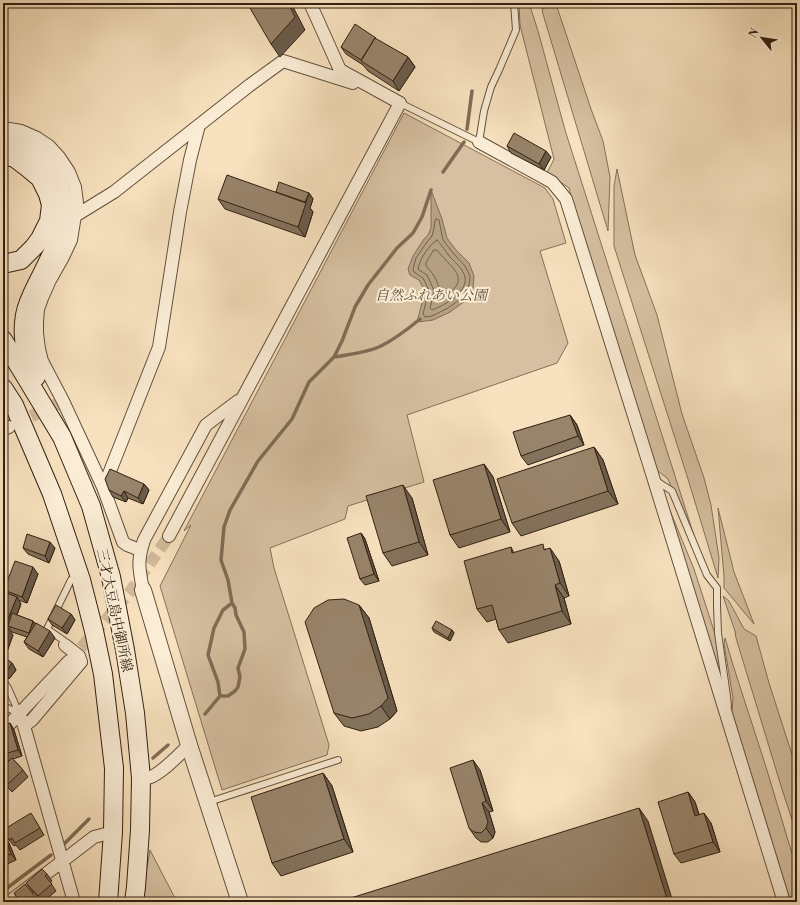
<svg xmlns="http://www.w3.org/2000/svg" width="800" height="905" font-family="'Libre Bodoni','Noto Serif JP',serif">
  <rect width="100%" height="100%" fill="#f7e1be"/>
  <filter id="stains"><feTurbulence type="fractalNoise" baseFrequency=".005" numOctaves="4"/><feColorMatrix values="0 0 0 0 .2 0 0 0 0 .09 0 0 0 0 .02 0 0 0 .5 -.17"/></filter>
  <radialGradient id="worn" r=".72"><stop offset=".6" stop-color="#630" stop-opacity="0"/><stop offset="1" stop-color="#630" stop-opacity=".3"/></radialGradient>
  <path fill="#d6c0a1" stroke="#847059" d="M519,3H529L538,31L565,130L696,542L693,540L668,479L657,470L578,223L569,188L547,173L554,159L520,25Z
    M556,4L591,109L603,141L610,177L608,231L543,14L542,9Z
    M404,113L545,188L553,199L566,243L540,251L568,343L557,363L407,415L424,482L348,506L345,519L270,548L274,568L329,745L327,755L222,790L160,586L191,525L184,531Z
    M617,169L635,255L657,315L682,414L704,478L711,505L719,558L718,578L688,479L614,246V186Z
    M666,501L694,569L715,634L722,678L719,680Z
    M718,508L734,572L754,624L724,588V576Z
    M723,596L729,601L744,629L756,636L769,683L797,770V835L781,786L736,638L735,631Z
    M725,638L733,665L766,767L797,870V902H791L774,855L732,712L733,698L724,644Z
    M150,850L177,902H141Z"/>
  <path fill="#b49f83" stroke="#806c55" d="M431,190L442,219L447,238L456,250L469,263L474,276L473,288L465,301L450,312L433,320L417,322L425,291L419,280L410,275L408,269L413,256L424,239L428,235L431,228Z"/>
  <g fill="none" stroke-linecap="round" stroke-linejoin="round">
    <path stroke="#73604a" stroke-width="1" d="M436,219L439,220L443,240L453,253L465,266L470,276L469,286L462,298L448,308L432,316L425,317L423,314L429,290L423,278L414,272L413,269L416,258L427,242L432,236L434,228L435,221Z
      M437,240C442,245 446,252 450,257C456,263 463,269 465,277C468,293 443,306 432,310L430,308L434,293L433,288L427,275L419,270L418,268C421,258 428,246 437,240Z
      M434,250H437C454,271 473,279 441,299L439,298C441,285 434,274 426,266V263Z"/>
    <path stroke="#806c55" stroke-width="3.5" d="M467,129L472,91
      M443,172L464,142
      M334,357C348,355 369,352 381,346C395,339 408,329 420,319
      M220,696H228L235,691L238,687L240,677L238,668L245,649L244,632L236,615L235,608L232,603
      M205,714L220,696L218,682L208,655L214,628L223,610L232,603L228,580L221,560L224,527L230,510L258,461L292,419L309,382L334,357L342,341L355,307L368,285L397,248L413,233L422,217L431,190
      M153,758L168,745
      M62,846L89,819
      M3,891L51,855"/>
    <path stroke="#d0ba9b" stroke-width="12" stroke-dasharray="12 6" stroke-linecap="butt" d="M15,424L57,404
      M69,661L99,628L130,592L169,536"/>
    <g stroke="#63503c" stroke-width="8">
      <path id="service" d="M400,103L479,142L484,111L491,87L499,70L516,30L514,3
        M655,480L672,491L707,575L717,588V605L718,633L727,696L728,706
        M65,645L63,640L47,629L71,580
        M3,681L8,688L19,713
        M3,706L19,713
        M209,802L338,760"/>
    </g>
    <g stroke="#63503c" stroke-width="14">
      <path id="minor" d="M3,128L21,131L37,138L49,146L59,157L69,172L75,187L77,203L71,240L63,257L50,280L42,298L38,309L37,321V333L39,349L42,361L63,401L103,487L123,542L127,545L140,550
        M479,142L552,182L566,199L654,480L784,902
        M75,216L114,192L250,85L283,61L353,83
        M3,429L9,427
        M105,484L159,347L180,212L190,160L199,125
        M169,536L400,103L340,70L310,3
        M143,590C139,569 137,561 144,540L206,425L238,401
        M19,713L24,726L74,902
        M24,726L32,720L81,662L79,656L65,645
        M3,731L69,661
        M141,778C144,778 146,778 148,778C160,775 180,754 189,745
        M9,902L94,837L113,832"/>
    </g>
    <g stroke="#63503c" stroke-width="18">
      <path id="tertiary" d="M143,590L189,745L240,902"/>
    </g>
    <g stroke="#322011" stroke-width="20">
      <path id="secondary" d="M3,142C14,143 31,149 40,156C43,158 45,162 48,165C55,174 59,184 62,195C68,227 51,256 37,284C32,294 27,304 25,315C21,338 26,356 36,377
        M3,155L15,158L28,168L40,178L48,194L51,205L49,221L40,239L34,247L21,260L3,264
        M3,340L24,374L62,437L91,506L111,577L125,650L135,713L141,778L140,830L136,887L134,902
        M3,388L14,405L52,494L81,580L94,631L103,674L114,768L113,832L108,902"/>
    </g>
    <use href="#service" stroke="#faecd5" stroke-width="6"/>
    <use href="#minor" stroke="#faecd5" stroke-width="12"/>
    <use href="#tertiary" stroke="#faecd5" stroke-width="16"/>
    <use href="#secondary" stroke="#faecd5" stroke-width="18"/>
  </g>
  <path fill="#83725c" stroke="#322011" d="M377,40L408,57L415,67L399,91L368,71L363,65L346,54L341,47Z
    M507,146L551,157L544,170L511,153Z
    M276,192L309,193L313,199L310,208L313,212L305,237L225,209L218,199Z
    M570,415L577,425L584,445L528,465L521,456Z
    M594,447L603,460L618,504L521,536L512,523Z
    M484,464L493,477L510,532L459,548L450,535Z
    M144,484L149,490L143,504L128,498L126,502L113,497L109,490Z
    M412,498L428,555L392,566L383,553Z
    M361,533L365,539L379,581L365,585L360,579Z
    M511,547L514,553L546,549L559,561L569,596L564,598L571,624L508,643L499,630L496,619L487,622L477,609Z
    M23,548H55L49,563L28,554Z
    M38,574L27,603L18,600L21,604L17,615L33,621L35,623L55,638L43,657L29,649L24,642L27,637L12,632L8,626L3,624V595L6,593L4,590Z
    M359,605L369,618L397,711L390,719L378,727L361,731L344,726L334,713Z
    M71,614L75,620L67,634L52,625L48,619Z
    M3,626L13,635L5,658L12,663L16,670L9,679L3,674Z
    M432,628L452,630L454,633L450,641L434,632Z
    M10,723L14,730L22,756L13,759L23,770L28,777L12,792L3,782V766L4,765L3,764V755L7,758L4,754Z
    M480,770L493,811L489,812L495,832L493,838L488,842H481L476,838L469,828Z
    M323,773L332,786L353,852L281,876L272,863Z
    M688,792L695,802L699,814L711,823L720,852L681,863L674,854Z
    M35,820L44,835L20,850L16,845L14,846L9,840Z
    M3,837L9,843L16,860L3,866Z
    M47,874L52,881L50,882L56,891L43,902H42L31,890L26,883Z
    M14,893L36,898L39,902H20Z"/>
  <path fill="#6a5c4b" stroke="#322011" d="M288,3H291L305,30L280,57L271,44Z
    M408,57L415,67L399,91L393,81Z
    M546,151L551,157L544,170L539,164Z
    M309,193L313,199L310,208L313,212L305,237L298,227Z
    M570,415L577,425L584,445L578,436Z
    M594,447L603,460L618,504L608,491Z
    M484,464L493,477L510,532L501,519Z
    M144,484L149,490L143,504L138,498Z
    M403,485L412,498L428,555L419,542Z
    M124,491L128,498L126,502L121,496Z
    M361,533L365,539L379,581L374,574Z
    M50,542L55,548L49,563L45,556Z
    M550,548L559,561L569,596L560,583Z
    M33,567L38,574L27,603L22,597Z
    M555,585L564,598L571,624L562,611Z
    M17,597L21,604L12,627L7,621Z
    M359,605L369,618L397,711L390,719L381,706Z
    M71,614L75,620L67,634L62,628Z
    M33,621L38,627L29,633Z
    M8,628L13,635L4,658L3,656V643Z
    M452,630L454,633L450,641L448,638Z
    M50,631L55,638L43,657L38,651Z
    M12,663L16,670L9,679L5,673Z
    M10,723L14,730L22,756L18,750Z
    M473,760L480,770L493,811L486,801Z
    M323,773L332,786L353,852L344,839Z
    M688,792L695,802L702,825L695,816Z
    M482,803L489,812L495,832L493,838L486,828Z
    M639,808L648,821L673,902H668Z
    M704,813L711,823L720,852L713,842Z
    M5,837L9,843L16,860L11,854Z"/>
  <path fill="#98846b" stroke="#322011" d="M247,3H288L295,17L271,44Z
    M355,24L376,38L375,39V38L361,60L341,47Z
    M375,38L408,57L393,81L361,61Z
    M514,133L546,151L539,164L507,146Z
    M227,175L306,203L298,227L218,199Z
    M279,182L309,193L305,202L276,192Z
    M570,415L578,436L521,456L513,432Z
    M594,447L608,491L512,523L497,479Z
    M484,464L501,519L450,535L433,480Z
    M110,469L144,484L138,498L124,491L121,496L109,490L105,479Z
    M403,485L419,542L383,553L366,496Z
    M361,533L374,574L360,579L347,538Z
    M27,534L50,542L45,556L23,548Z
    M543,544L544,550L550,548L560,583L555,585L562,611L499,630L492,605L477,609L464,561L511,547L512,553Z
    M15,561L33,567L22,597L4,590Z
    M4,592L17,597L7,621L3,619V595Z
    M344,599L359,605L388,698L381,706L369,714L352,718L334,713L305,622L314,608L328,600Z
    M56,605L71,614L62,628L48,619Z
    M12,613L33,621L29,633L8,626Z
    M436,621L452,630L448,638L432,628Z
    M36,623L50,631L38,651L24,642Z
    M3,626L8,628L3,643Z
    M3,657L12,663L5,673L3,671Z
    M10,723L18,750L4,754L3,752V725Z
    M3,755L9,761L4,765L3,764Z
    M12,758L23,770L7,785L3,781V766Z
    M473,760L486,801L482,803L488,822L486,828L481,833L474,832L469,828L450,768Z
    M323,773L344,839L272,863L251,797Z
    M688,792L695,816L704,813L713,842L674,854L658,802Z
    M639,808L668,902H338Z
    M31,813L40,828L15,843L12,838L9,840L3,830Z
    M3,837H5L11,854L3,857Z
    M42,869L47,874L45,876L52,884L38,896L26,883Z
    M25,884L36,898L31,902H20L14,893Z"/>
  <g text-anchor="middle" stroke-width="4" stroke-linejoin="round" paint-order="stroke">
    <g font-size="14" font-style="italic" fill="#63503c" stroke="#faecd5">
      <text x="431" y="300">自然ふれあい公園</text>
    </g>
    <g font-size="14" fill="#322011" stroke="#faecd5">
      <text transform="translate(115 610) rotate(78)" y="5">三才大豆島中御所線</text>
    </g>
  </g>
  <rect width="800" height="905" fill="none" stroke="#f7e1be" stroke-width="16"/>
  <rect x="4" y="4" width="792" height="897" fill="none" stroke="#322011" stroke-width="2"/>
  <rect x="8" y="8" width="784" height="889" fill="none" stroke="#322011"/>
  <g transform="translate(762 38) rotate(300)" stroke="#faecd5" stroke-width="3" paint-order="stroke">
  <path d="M0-3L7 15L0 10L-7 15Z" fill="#322011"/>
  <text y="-6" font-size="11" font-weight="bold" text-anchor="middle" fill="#322011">N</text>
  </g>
  <rect width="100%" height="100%" filter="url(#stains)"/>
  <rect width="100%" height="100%" fill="url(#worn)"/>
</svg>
